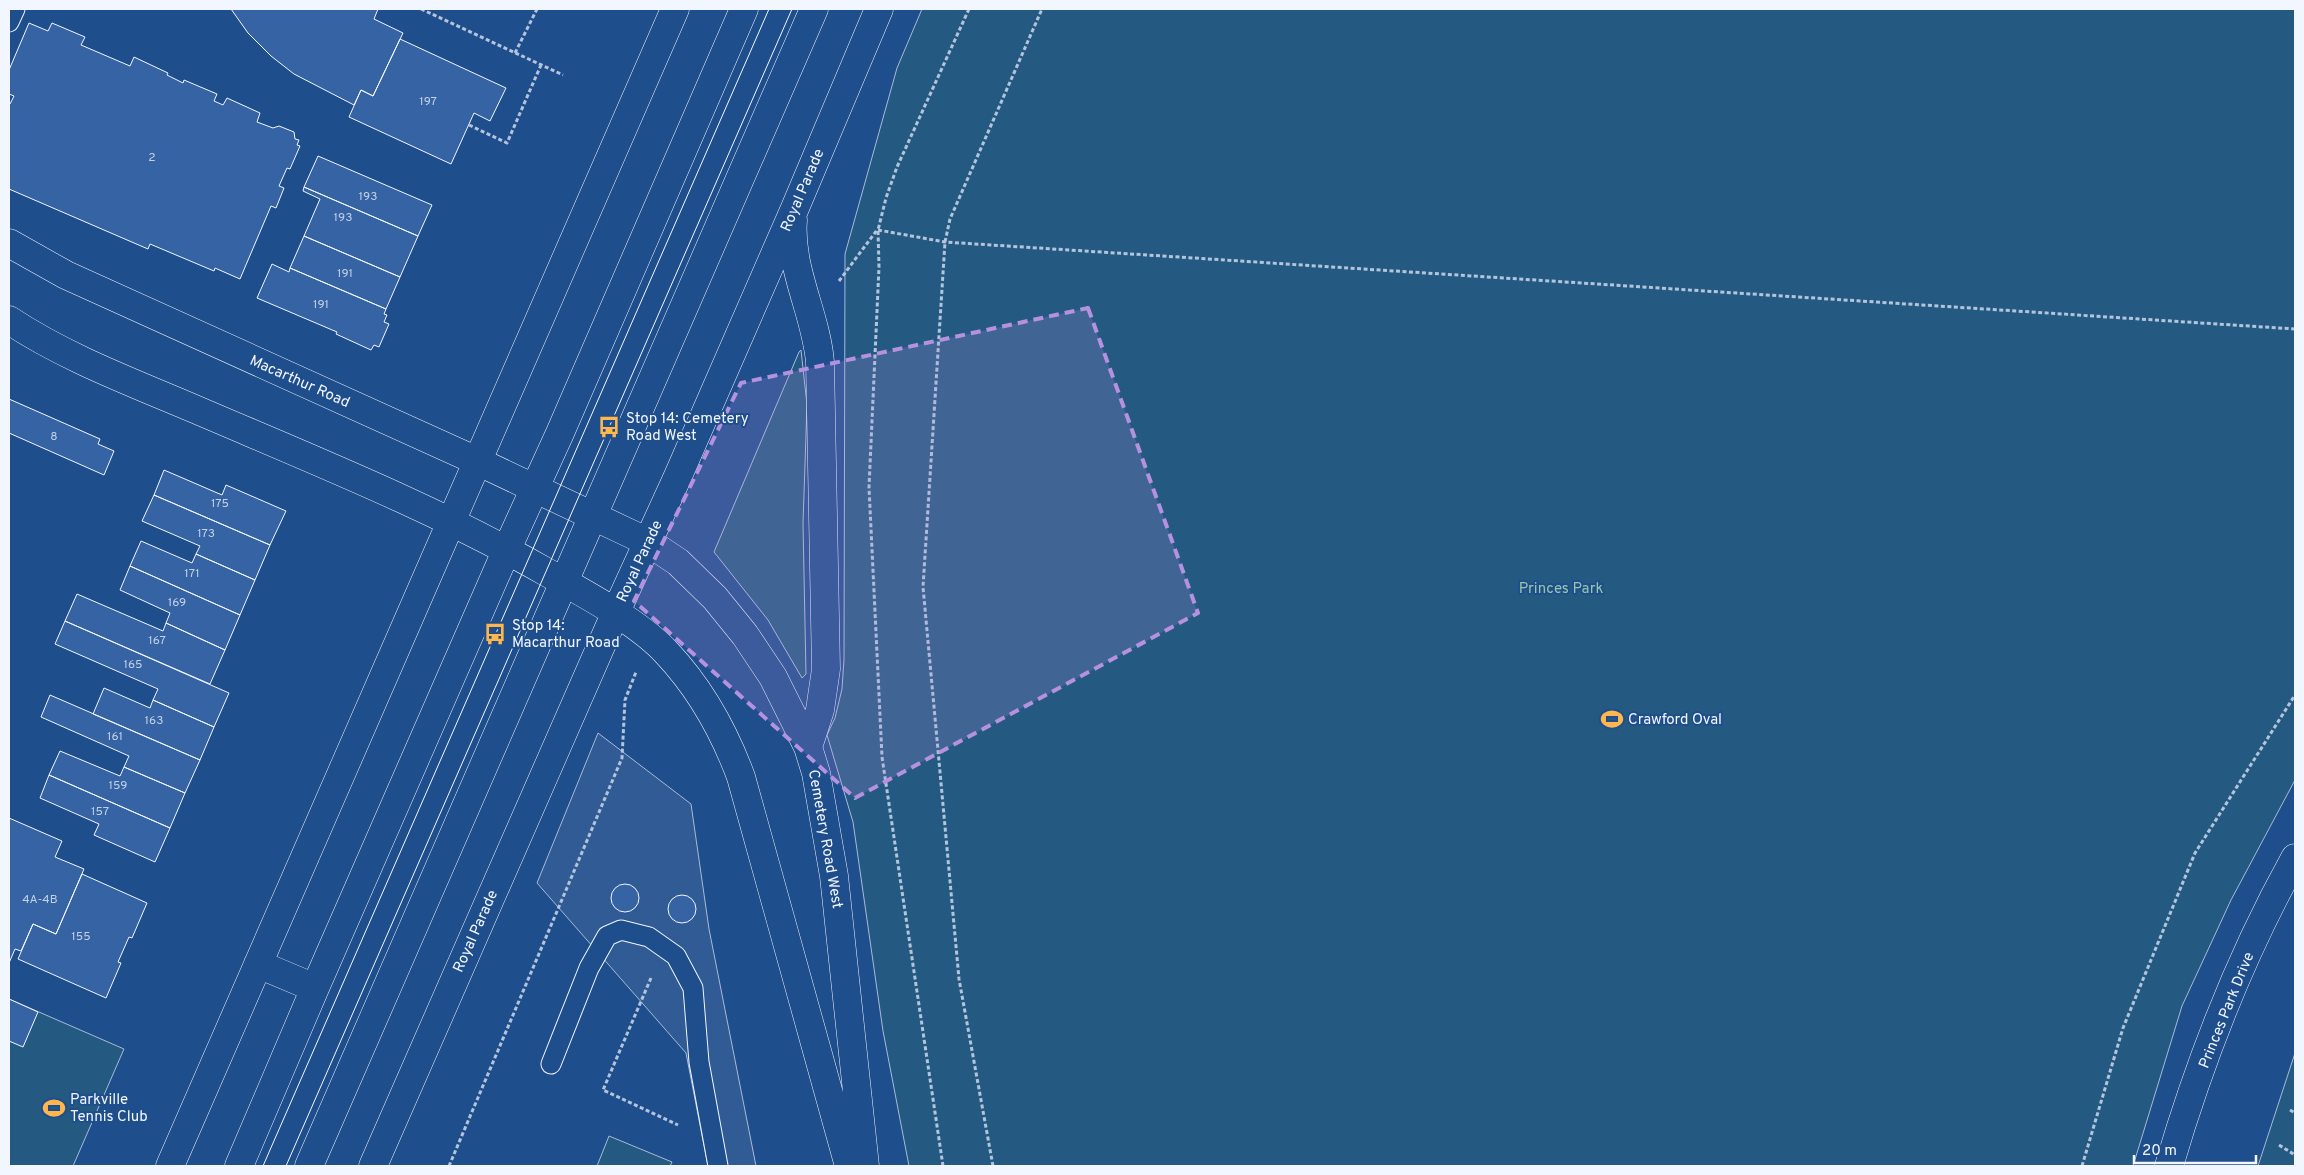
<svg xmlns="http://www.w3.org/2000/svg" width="2304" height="1175" font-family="Overpass,sans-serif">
  <rect width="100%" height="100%" fill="#1f4e8c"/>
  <path fill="#245a82" stroke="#a8bbd7" d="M922,9H2295V780L2231,900L2182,1006L2133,1166H909L883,1031L853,822L827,735L835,718L842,689L844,659L845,254L897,68Z
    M801,350L807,405L803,524L806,674L802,678L768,620L714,552L799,352Z
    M9,999L124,1049L73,1166H9Z
    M2295,1053V1166H2258Z
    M609,1136L672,1162L670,1166H597Z"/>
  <path fill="#305b95" stroke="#a8bbd7" d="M598,733L691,804L709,929L756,1166H708L686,1053L537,883Z"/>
  <path fill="#3563a3" stroke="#f2f6ff" d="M231,9H378L374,19L403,33L373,96L361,90L354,105L294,74L271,56L248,33Z
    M29,23L48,31L52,23L85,37L81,45L130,66L134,57L168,73L167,75L183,83L184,80L217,94L214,101L223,105L227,98L260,113L257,122L273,128L279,126L294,132L295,139L299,140L297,145L300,146L290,169L287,168L279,186L284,188L276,208L271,206L240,279L215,268L214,271L150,244L148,249L9,189V104H10L14,96L9,94V70Z
    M400,39L506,88L490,121L474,113L451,164L349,117L361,90L373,96Z
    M318,156L432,205L418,236L304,187Z
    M304,187L418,236L400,277L304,236L320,199L303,191Z
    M304,236L400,277L386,309L290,268Z
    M272,264L289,272L290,268L386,309L384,314L387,315L384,322L389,324L379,347L374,345L371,350L336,334L337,332L257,298Z
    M9,399L100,439L98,444L114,451L104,475L9,433Z
    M164,470L222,495L226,485L286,511L270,545L154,495Z
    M154,495L270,545L255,580L196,554L200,546L142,521Z
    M141,541L192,563L196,554L255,580L240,615L130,566Z
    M130,566L240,615L225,650L166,623L170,613L120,590Z
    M77,594L163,631L166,623L225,650L210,684L65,621Z
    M65,621L229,693L214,727L153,700L158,689L55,644Z
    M104,688L150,708L153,700L214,727L200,760L93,714Z
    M50,695L200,760L185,793L124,767L129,756L41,717Z
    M60,751L120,776L124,767L185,793L170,828L49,775Z
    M49,775L170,828L155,862L94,835L99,824L40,798Z
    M9,818L62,841L55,857L84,869L56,934L33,924L21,951L15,949L9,963Z
    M82,874L147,903L132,938L129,937L118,962L121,963L106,998L18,959L33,924L56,934Z
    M611 898a14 14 0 1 1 28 0a14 14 0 1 1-28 0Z
    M668 909a14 14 0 1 1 28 0a14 14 0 1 1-28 0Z
    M9,999L38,1012L23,1047L9,1041Z"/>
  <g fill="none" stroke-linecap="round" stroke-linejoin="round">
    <g stroke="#f2f6ff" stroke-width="21">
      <path id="lane" d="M9,22L15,9
        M551,1064L589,968L607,936L621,930L649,937L676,956L693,988L699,1062L718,1166"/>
    </g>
    <g stroke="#f2f6ff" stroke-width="29">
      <path id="street" d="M2169,1166C2200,1060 2241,955 2295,858"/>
    </g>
    <g stroke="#f2f6ff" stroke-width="29">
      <path id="primary" d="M258,964L315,988
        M170,1166L451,522
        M239,1166L315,988L507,549
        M309,1166L564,582
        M373,1166L615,614"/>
    </g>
    <g stroke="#f2f6ff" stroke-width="29">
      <path id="highway" d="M793,220C789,269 816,314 820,362L826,669L820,710L808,747
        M9,243L66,275L477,461L648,542L678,562L715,598L745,635L773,677L808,747L816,773L834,876L865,1166
        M9,320C66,358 134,383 197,410C316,461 436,509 548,573C585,594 638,622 666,652C700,688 724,731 741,777L849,1166
        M451,522L675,9
        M507,549L560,433L744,9
        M564,582L814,9
        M615,614L678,476L795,208L879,9"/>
    </g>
    <path stroke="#b3c4dc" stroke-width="3" stroke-dasharray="4 2.5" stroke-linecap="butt" d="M421,9L563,75
      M515,53L537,9
      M469,125L507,143L541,65
      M878,230L945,242L2295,329
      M839,281L877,230
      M651,978L603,1090L678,1125
      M2290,1110L2295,1113
      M2279,1145L2295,1155
      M449,1166L622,758L625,700L636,672
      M943,1166L882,757L869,487L879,267L878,230L886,198L897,167L969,9
      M993,1166L959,979L923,587L945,242L950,219L1042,9
      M2082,1166L2123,1028L2195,853L2295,695"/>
    <use href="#lane" stroke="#1f4e8c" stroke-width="19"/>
    <use href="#street" stroke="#1f4e8c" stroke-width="28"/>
    <use href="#primary" stroke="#1f4e8c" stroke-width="28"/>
    <use href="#highway" stroke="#1f4e8c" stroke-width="28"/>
    <path stroke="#f2f6ff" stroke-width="1" d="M263,1166L769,9
      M286,1166L792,9"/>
  </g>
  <path fill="#b691df" fill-opacity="0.2" stroke="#b691df" stroke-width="4" stroke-dasharray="10 6" stroke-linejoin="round" d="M1088,308L1198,613L855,798L634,601L741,383Z"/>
  <defs>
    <g id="bus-bare" transform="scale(1.725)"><path d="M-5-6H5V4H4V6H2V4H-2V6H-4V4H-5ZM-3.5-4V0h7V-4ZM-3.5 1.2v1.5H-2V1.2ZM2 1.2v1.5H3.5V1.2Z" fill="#ffb74d" stroke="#1f4e8c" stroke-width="2.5" paint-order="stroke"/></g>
    <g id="stadium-bare" transform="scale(1.725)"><path d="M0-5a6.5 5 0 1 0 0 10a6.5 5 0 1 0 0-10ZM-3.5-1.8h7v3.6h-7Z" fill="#ffb74d" stroke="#1f4e8c" stroke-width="2.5" paint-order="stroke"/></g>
  </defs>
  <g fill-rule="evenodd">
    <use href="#bus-bare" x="609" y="427"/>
    <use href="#bus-bare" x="495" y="634"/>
    <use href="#stadium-bare" x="1612" y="719"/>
    <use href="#stadium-bare" x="54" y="1108"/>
  </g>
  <g text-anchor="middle" stroke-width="4" stroke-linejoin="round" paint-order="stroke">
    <g font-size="12" fill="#c3d1e8">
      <text x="428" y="105">197</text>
      <text x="152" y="161">2</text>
      <text x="368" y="200">193</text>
      <text x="343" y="221">193</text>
      <text x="345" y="277">191</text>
      <text x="321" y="308">191</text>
      <text x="54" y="440">8</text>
      <text x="220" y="507">175</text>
      <text x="206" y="537">173</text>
      <text x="192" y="577">171</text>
      <text x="177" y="606">169</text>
      <text x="157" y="644">167</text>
      <text x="133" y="668">165</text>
      <text x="154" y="724">163</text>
      <text x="115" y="740">161</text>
      <text x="118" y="789">159</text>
      <text x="100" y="815">157</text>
      <text x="40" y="903">4A-4B</text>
      <text x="81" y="940">155</text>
    </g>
    <g font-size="15" fill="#f2f6ff" stroke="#1f4e8c">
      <text transform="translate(802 190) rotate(-67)" y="5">Royal Parade</text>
      <text transform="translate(300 381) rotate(24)" y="5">Macarthur Road</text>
      <text transform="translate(639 561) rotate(-65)" y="5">Royal Parade</text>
      <text transform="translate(826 839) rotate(80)" y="5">Cemetery Road West</text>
      <text transform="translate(475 931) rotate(-66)" y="5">Royal Parade</text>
      <text transform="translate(2226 1010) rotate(-68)" y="5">Princes Park Drive</text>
    </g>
    <g font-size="15" fill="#f2f6ff" stroke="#1f4e8c" text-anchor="start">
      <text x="626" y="423">Stop 14: Cemetery<tspan x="626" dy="17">Road West</tspan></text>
      <text x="512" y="630">Stop 14:<tspan x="512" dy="17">Macarthur Road</tspan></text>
      <text x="1628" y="724">Crawford Oval</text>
      <text x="70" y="1104">Parkville<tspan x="70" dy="17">Tennis Club</tspan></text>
    </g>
    <g font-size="15" fill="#97c8a6" stroke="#1f4e8c">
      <text x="1561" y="593">Princes Park</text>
    </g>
  </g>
  <rect width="2304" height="1175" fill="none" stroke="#f2f6ff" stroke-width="20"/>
  <path d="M2134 1155v8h122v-8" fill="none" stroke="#f2f6ff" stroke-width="2.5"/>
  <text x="2142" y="1155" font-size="15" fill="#f2f6ff" stroke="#1f4e8c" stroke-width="4" paint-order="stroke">20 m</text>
</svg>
